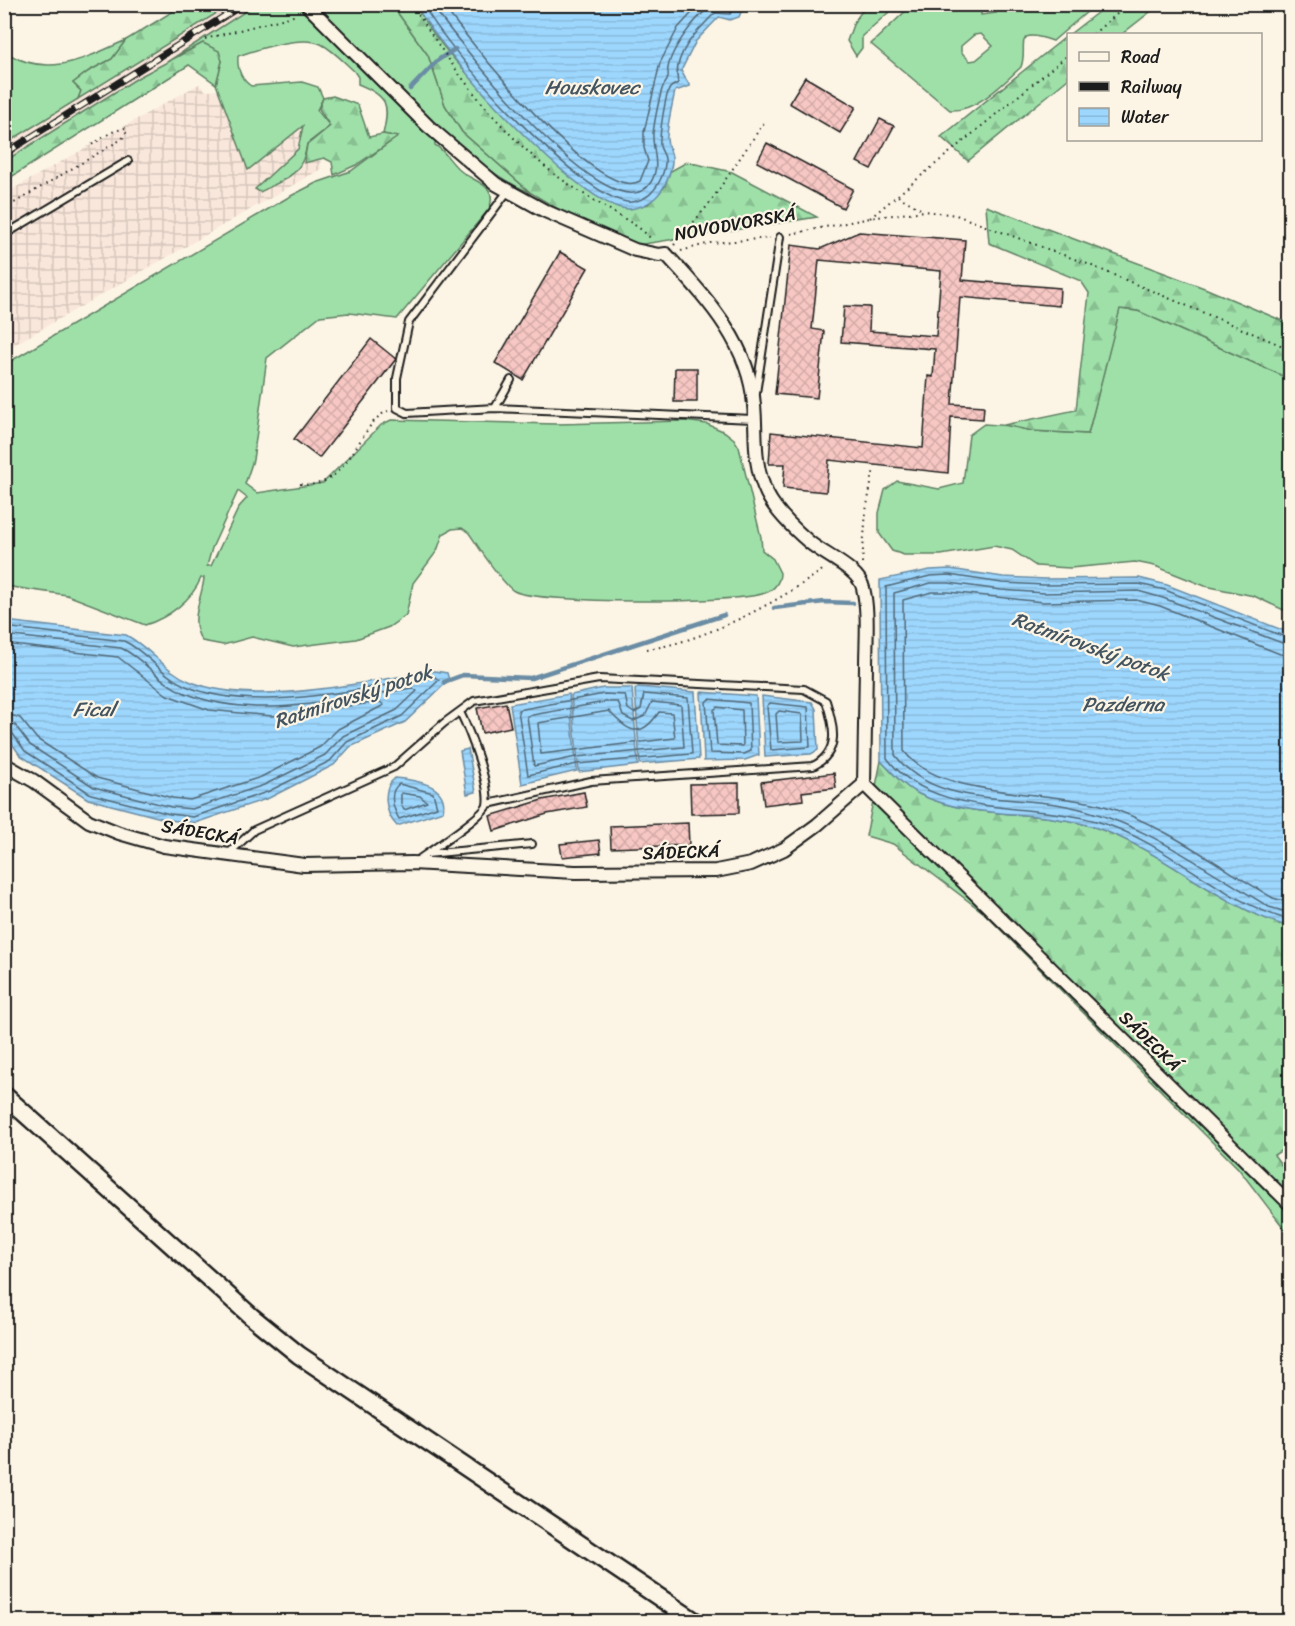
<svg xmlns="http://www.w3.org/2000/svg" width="1295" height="1626" font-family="Sriracha,sans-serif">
  <defs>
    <pattern id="industrial-grid" width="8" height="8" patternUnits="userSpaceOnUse" patternTransform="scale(1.5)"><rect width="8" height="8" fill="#fae7db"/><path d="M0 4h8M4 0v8" fill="none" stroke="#d6c6bb"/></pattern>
    <pattern id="forest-firs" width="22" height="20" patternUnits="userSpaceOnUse" patternTransform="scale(1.5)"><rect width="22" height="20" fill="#9fe0a9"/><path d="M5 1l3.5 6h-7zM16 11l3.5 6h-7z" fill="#88c091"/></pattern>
    <pattern id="water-rules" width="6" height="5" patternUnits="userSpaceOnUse" patternTransform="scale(1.5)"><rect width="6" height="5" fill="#9ed7fe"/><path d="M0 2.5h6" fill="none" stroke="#88b8d9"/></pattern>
    <pattern id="building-cross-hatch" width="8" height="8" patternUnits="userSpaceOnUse" patternTransform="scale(1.5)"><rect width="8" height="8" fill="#f7c7c3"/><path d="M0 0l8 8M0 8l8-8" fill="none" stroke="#d3aaa7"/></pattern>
  </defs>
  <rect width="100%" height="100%" fill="#fcf5e5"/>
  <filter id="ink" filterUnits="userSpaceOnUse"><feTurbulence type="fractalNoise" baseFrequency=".0167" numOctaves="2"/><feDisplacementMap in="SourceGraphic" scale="12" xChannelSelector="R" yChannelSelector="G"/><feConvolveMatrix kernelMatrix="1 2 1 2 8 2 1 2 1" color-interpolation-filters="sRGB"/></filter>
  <g filter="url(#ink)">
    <path fill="#fae7db" d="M222,5H266L5,168V140Z"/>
    <path fill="url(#industrial-grid)" d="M199,84L206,91L315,88L321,169L5,350L4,194Z"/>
    <path fill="#9fe0a9" stroke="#5e7e62" stroke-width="1.5" fill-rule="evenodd" d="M867,4L897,5L862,36V48L856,56L847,41L854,22Z
      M913,4L987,5L981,9V15L996,13L999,10L996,5H1095L1053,41C1010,26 1029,47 1021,67C1003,84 976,112 950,110L871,44ZM981,34L993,46L976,60L970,61L961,52V46L974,35Z
      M255,5H299L435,139V145C446,151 451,164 462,172C476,183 499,185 489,209L397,319L349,313L320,316L267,358L253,460L245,484L257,493L323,483L381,425L391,420L557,424L684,421L707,424L725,432L734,439L739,447L761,537L762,550L773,559L780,573C780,582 774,590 765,593C737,604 537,604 514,591C503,585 477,545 469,533L462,528L452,529L443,534L437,551L413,583L406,615L389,627L356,639L293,647L252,637L223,645L202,641C188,621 202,599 204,578H201C192,600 168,618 145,625L67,595L5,586L4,365L287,198L316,183L351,171L397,137L383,134C390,105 388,96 358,84V77L354,71C344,62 333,50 321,44C302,35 258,49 238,56C237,68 241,79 251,86L302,82L318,87L323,98L317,110L330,126L307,144C303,175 285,179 260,192L255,189L298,149L303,126L248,170L216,84L222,61L203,43L167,62ZM238,491L247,498L239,507L211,566H207L212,548Z
      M313,5H392L428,55L445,105L462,132L531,193C485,174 450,137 415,104C380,72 345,40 313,5Z
      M126,40L112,59L89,71L73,83L81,91L78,99L5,144L4,139L12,134L13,111L5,85V52C48,79 84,59 126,40Z
      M1119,309L1138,311L1290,379V613L1254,596L1205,586L1155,566L1135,562L1070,568L1036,566L1012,550L994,546L941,555H904L892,551L879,533V513L885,490L897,481L939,489L963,483L969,435L984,424L1012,426L1032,431L1088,434Z"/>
    <path fill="url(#forest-firs)" stroke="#5e7e62" stroke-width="1.5" d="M183,5H230L78,99L81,91L73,83L89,71L112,59L126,40Z
      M392,5H416C455,82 561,154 629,209L648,204L665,186L669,172L687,162L732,172L817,217L637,245L580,222L531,193L462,132L445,105L428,55Z
      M1107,5V4L1159,5L1122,34H1070Z
      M1068,35V79L968,161L941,137Z
      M203,43L219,51L222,61L216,84L189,65L5,181V161L139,77Z
      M333,96L358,105L369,137L383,134L398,137L356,165L334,175L332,162L324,158L304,163L307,145L330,126L319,109L323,98Z
      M986,206L1207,289L1290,324V379L1138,311L1120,309L1088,434L1032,431L1004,425L1076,410L1089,293L1081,281L989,243Z
      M881,761C893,773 904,787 919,794C974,821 1040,808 1097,828C1166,852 1221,908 1290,927V1145L1274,1155L1290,1176V1236L1238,1168L984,913L893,844L866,836Z"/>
    <path fill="url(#water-rules)" stroke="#6a8ca4" stroke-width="1.5" d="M416,5H744L739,17L730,20L719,17L696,41L681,71L690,86L675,91C672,106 668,121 667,136C666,145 671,149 672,157C673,171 664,190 655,198C648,204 639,208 630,209C583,213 437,47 416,5Z
      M950,569L1003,577L1045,579L1139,578L1167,585L1290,633V927C1221,908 1166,852 1097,828C1040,808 974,821 919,794C904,787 893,773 881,761L880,580L930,570Z
      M5,621L126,635C149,647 164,670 189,681C256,709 365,681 435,671L447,673L449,680L405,722L350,747L334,765L269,798L195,823L169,820L88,799L20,755L5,734Z
      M638,687L695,692L699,759L640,764L635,690Z
      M603,688H632L638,765L579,772L571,695Z
      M701,692L756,696L759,755L745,760L704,761Z
      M569,694L577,771L522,784L510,704Z
      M762,696L812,702L816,709L818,750L811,754L765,757Z
      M468,749L476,792L467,794L460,751Z
      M395,778C415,780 449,784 443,811L397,826C385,814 381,789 395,778Z"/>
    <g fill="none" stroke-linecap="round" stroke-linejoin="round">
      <path stroke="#506776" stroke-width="1.5" d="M423,4C446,50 578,195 627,202C635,203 647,198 652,192C659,185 666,170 665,159C665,155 661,151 660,146C659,137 665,95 670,88C672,86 676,84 678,83C672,55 696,32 715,13L730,14L737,4
        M431,4C453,35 614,243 651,182C661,165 652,151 653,133C655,119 658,103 662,89C663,85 668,81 668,77C669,74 667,71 668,68C671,49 698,12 716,4
        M442,4C466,37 599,205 640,181L648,161L644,148V132L660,63L678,28L700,4
        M4,627L124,641C147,652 161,675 186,686C254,715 363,688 435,677L439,680L402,716L347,742L330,761L267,792L193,817L170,814L91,794L25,751L13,734L4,730
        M4,635L121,648C145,659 159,683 185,693C256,722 341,699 413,688L417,691L397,710L343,736L325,755L264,785L192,809L171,807L94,787L30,745L15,725L4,722
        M1290,639L1165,590L1139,584L1044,585L1002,583L949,575L930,576L886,587L887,758C932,819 1030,802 1096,821C1167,841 1220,902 1290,920
        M4,644L118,657L167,695L209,710L272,716L380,702L384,705L338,729L320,747L261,777L190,800L173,798L97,778L37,739L20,718L4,713
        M1290,646L1163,598L1138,591L1044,593L1001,590L949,583H931L894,593L895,755C931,804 1002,796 1056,804C1135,816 1202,867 1269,907L1290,913
        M1290,655L1280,654L1160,606L1136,600L1043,602L948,592H932L903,600L904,751C938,798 1045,790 1101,805C1160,822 1220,867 1273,898L1290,903
        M604,694L625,695L628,709L634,713L641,709L644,694L688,698L692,754L577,764L528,775L518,710Z
        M709,699L749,703L751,751L744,754L710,753L706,702Z
        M605,702H618L623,716L633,721L645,716L652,702L681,705L684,747L576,757L534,766L527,716Z
        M770,703L808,707L810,747L771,750L767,706Z
        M717,707L742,710L743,746L717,745L714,710Z
        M609,711C627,731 640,741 659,712L672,713L675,738L541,754L538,723Z
        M779,711L802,714L803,741L778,742L776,714Z
        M399,784L433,793L437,807L399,819C393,808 388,792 399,784Z
        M401,793L420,796L427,802L404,810L401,804Z"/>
      <path stroke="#6a8ca4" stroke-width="4.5" d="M410,89L438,60L455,49
        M774,608L824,602L853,603
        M444,682L463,675L531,678L724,615"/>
    </g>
    <path fill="url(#building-cross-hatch)" stroke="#1c1c1c" stroke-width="1.5" d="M805,77L856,107L840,133L789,103Z
      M880,119L894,126L871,169L857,162Z
      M767,143L853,189L843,208L757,162Z
      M859,232L965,240L962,280L1060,288L1059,306L960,297L952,404L984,406L983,419L951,417L948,473L829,460L826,492L783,488L785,464H769L771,432L923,448L928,376L933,377L935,349L841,342L844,306L870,307L869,331L936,336L941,271L819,260L812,329L824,331L817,398L775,394L791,245L820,249Z
      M560,252L588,268L523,380L495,363Z
      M371,339L396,359L319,458L294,439Z
      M675,368H697V402H674Z
      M506,703L511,727L482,733L477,708Z
      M834,773L836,788L802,792L803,800L764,805L761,782Z
      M739,783V813L691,814L690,784Z
      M584,792L587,807L547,814L494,831L490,816L542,800Z
      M688,823L689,845L611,848L610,826Z
      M599,840L601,853L562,857L560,844Z"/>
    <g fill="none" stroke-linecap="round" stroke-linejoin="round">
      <g stroke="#1c1c1c" stroke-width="10">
        <path id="service" d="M508,191L409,322L397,378V408L407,413L495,408L753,419
          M4,235L128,161
          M756,393L780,237
          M495,408L511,380
          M228,854L254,830L394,767L444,723L474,701L599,679L804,689L826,701C834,726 841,752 813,766L591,781L488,804
          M427,854L532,844
          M415,862C426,854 485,815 487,805C491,786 469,730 460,712"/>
      </g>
      <g stroke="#1c1c1c" stroke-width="16">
        <path id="minor" d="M306,4L428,126L496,184L545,211L635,250L659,255L666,254C706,298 749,342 754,405C757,436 752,463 767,494C776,512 794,529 809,542C824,555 859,569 863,588C869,612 866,641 866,666C865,705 865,745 864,784
          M4,764L34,781L89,821L119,833L164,846L304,865L412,863L575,872L716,871L751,864L784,849L817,825L864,784
          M864,784L1290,1204"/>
      </g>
      <g stroke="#1c1c1c" stroke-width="21">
        <path id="secondary" d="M4,1095L252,1317L299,1355L696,1622"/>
      </g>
      <path stroke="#1c1c1c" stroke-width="2" stroke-dasharray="1.5 4.5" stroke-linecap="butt" d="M412,4C448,62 490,120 542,164C563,182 587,196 610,210C624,219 640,226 651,239
        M1093,34L1129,4
        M205,39L297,15
        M898,196L924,211
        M4,209L122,139L127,131L125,128L112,132L88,147
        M870,218L1068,55
        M791,234L870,218L924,211L956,215L1085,263L1290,349
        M674,245L709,204L765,121
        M681,251L710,243L770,238
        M300,484C350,492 358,422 388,411
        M862,563L866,511L874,468
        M647,649C701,643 781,601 825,568"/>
      <use href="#service" stroke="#fcf5e5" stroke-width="6"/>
      <use href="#minor" stroke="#fcf5e5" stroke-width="12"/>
      <use href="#secondary" stroke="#fcf5e5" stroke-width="16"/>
      <g stroke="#1c1c1c" stroke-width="7">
        <path id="rail" d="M4,154L244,4"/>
      </g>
      <use href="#rail" stroke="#fcf5e5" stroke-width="4.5" stroke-dasharray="14" stroke-linecap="butt"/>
    </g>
  </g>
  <g text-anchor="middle" stroke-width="4.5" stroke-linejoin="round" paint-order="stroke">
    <g font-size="18" fill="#1c1c1c" stroke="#fcf5e5">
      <text transform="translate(735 224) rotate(-10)" y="6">NOVODVORSKÁ</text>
      <text transform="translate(200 832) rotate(10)" y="6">SÁDECKÁ</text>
      <text transform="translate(681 852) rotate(-2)" y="6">SÁDECKÁ</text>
      <text transform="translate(1150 1041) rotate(44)" y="6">SÁDECKÁ</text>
    </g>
    <g font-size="20" font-style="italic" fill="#435460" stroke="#fcf5e5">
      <text x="592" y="94">Houskovec</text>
      <text transform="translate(1091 646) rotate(20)" y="7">Ratmírovský potok</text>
      <text transform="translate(353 696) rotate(-18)" y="7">Ratmírovský potok</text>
      <text x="1123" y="711">Pazderna</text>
      <text x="94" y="716">Fical</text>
    </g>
  </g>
  <rect width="1295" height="1626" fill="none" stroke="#fcf5e5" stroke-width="24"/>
  <rect x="12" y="12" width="1271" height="1602" fill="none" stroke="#1c1c1c" stroke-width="2" filter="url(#ink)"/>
  <rect x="1067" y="33" width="195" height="108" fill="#fcf5e5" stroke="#a29e95" stroke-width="1.5"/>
  <rect x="1079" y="52" width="30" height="9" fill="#fcf5e5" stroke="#a29e95" stroke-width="1.5"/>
  <text x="1121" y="63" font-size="18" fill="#1c1c1c">Road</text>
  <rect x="1079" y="82" width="30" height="9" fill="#1c1c1c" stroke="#a29e95" stroke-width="1.5"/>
  <text x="1121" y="93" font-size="18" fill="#1c1c1c">Railway</text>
  <rect x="1079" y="108" width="30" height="18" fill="url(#water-rules)" stroke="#a29e95" stroke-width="1.5"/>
  <text x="1121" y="123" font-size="18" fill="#1c1c1c">Water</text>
</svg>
